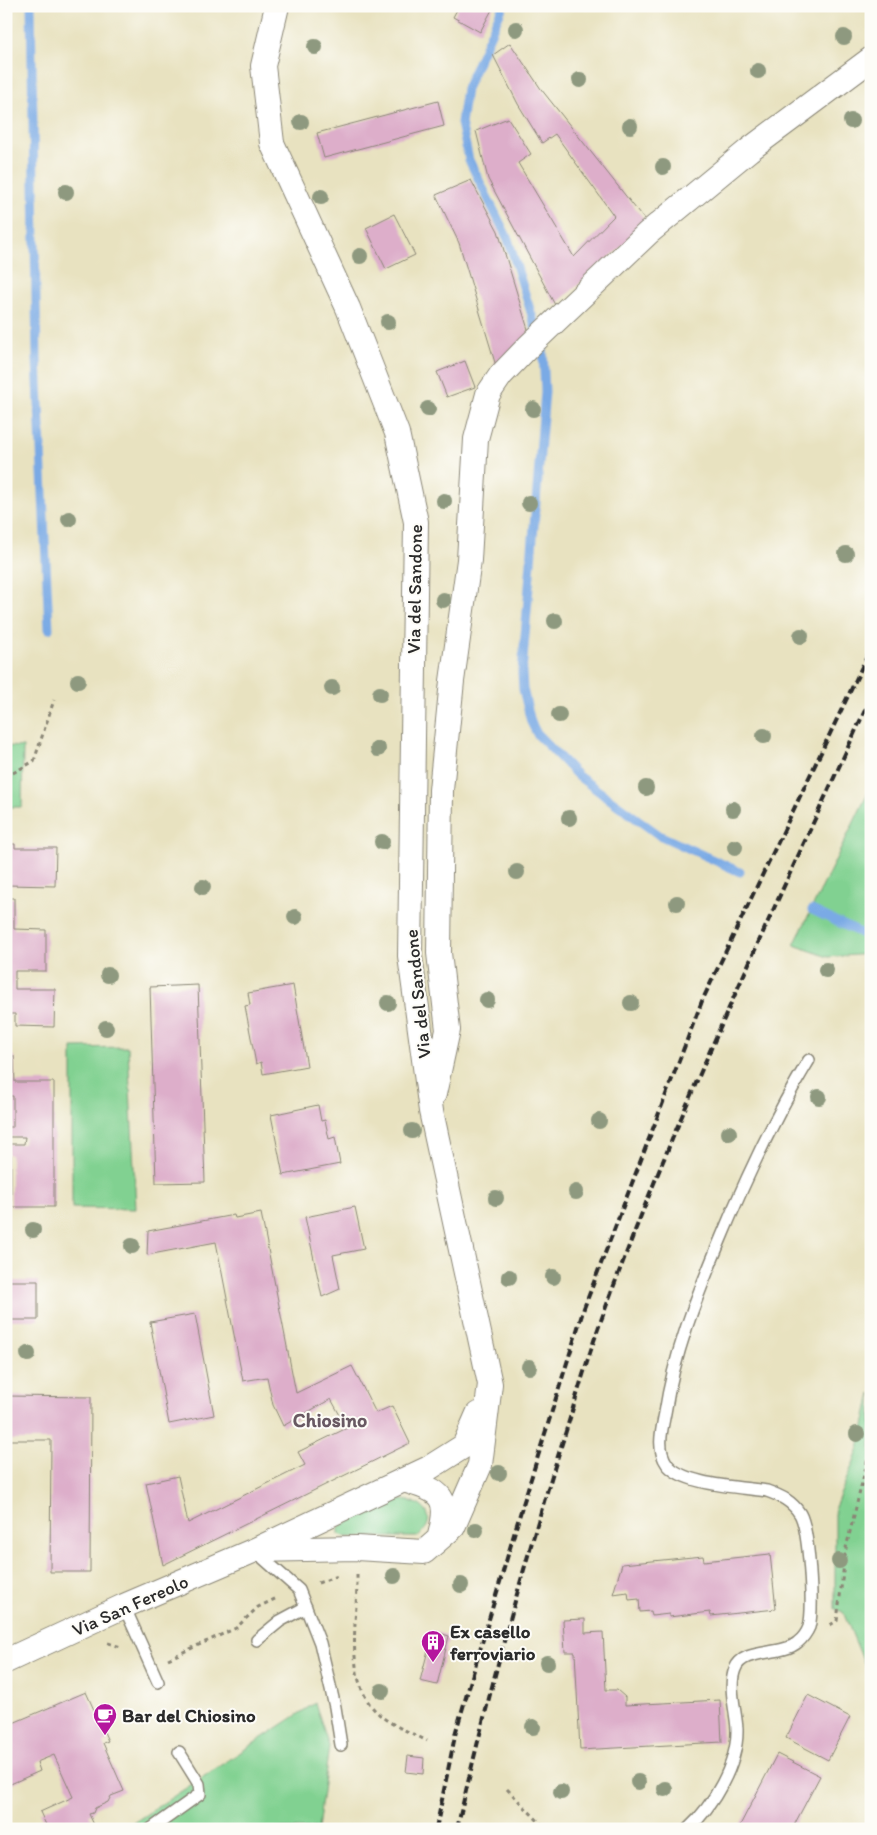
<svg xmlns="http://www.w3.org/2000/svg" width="877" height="1835" font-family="Itim,sans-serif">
  <rect width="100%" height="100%" fill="#fdfcf7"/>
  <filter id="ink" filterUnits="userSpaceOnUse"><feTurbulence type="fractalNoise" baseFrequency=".02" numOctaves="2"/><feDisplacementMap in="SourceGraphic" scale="10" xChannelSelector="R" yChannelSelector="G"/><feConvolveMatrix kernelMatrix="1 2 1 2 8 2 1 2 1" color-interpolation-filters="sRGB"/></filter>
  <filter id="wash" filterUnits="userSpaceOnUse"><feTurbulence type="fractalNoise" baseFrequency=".0096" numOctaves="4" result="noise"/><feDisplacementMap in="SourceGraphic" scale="20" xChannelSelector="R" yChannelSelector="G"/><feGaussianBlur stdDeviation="1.12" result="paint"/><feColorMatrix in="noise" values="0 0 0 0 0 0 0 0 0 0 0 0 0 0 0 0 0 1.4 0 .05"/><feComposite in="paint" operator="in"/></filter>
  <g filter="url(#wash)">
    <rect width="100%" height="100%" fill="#e8e2c0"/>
    <path fill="#81d191" stroke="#567e5e" d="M6,746L23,747L22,807H6Z
      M871,787V954L828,957L794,945Z
      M128,1047L136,1209L72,1208V1048Z
      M871,1393V1679L843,1612L835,1609V1507L859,1449Z
      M400,1500C424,1500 441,1520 417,1537H346L339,1534V1527L342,1525Z
      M315,1703L329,1746L318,1829H124Z"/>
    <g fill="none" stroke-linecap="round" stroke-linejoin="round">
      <path stroke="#7aaae5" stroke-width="9" d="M31,6L37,359L49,629
        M503,6L466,89L461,123L469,160L508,239L543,351L545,392L522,672L523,689L531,722L537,734L578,776L659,835L740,872
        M812,910L871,938"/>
    </g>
    <g id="blocks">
      <path fill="#ddaeca" d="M459,6H494L480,32L453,17Z
        M510,43L541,89L648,224L555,305L488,179L476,131L508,118L531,154L518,163L574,257L614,216L555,134L542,143L518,104L493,55Z
        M438,101L444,126L324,158L317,133Z
        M471,180L498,231L530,336L496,366L459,243L436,195Z
        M394,214L415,255L386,269L366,228Z
        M465,361L475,387L447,397L437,372Z
        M6,844H15V848H56L55,886L6,885Z
        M6,898H14V929L46,930V971H15V989H55L54,1027L15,1026V1014H6Z
        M198,985L205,1182L156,1183L150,987Z
        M293,985L307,1066L263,1074L261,1062L256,1064L245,1006L250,1005L248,993Z
        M6,1055L14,1056L15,1082H54V1207H11V1155L8,1154L7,1144H24L25,1137H8V1127H13V1096H6Z
        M318,1105L321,1121L325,1120L329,1139L335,1137L340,1164L283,1175L271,1115Z
        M355,1207L364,1249L333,1255L340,1289L322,1297L305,1217Z
        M261,1213L296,1393L352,1366L376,1413L392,1406L410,1443L163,1565L146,1483L178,1476L188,1523L305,1465L298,1452L347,1428L331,1399L283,1426L273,1405L267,1377L243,1381L216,1242L147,1255L148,1231L234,1215L235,1218Z
        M6,1281H38V1320H10V1332H6Z
        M195,1314L214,1415L169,1424L150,1322Z
        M6,1396L91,1397L90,1572H50L51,1440H6Z
        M770,1554L776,1609L711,1616L710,1612L669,1617V1614L652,1616L651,1611L640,1612L639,1599L629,1600L628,1592L613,1594L622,1564L703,1556L704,1561Z
        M585,1619V1633L603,1632L606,1690H617L625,1697V1705L720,1700L722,1742L580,1750L575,1652H565L563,1620Z
        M433,1631L449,1636L437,1685L420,1681Z
        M86,1692L108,1741L103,1743L124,1791L111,1796L108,1802L95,1808L93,1813L89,1814L95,1827L90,1829H48L40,1812L73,1797L54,1755L37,1762L40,1771L6,1786V1726Z
        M808,1695L850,1717L828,1760L786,1738Z
        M777,1754L820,1776L792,1829H738Z
        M408,1756L424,1758L423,1774L406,1772Z"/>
    </g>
  </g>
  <g filter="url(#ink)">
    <use href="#blocks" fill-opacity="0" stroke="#8a8676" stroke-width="1"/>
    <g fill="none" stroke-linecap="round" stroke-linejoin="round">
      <g stroke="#8a8676" stroke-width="14">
        <path id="lane" d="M256,1552L299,1590L320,1643L335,1707L341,1745
          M124,1606L158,1682
          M257,1640L280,1621L306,1607
          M151,1829L200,1794L199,1784L179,1752
          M688,1829C713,1806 738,1764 737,1729C736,1711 728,1686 735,1669C743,1647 781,1657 798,1642C802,1639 807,1632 809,1627C814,1608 809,1530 800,1514C792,1501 781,1496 767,1491C741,1487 682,1485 667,1464C656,1449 662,1429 665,1413C674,1354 696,1298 719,1243C745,1180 773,1119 809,1060"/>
      </g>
      <g stroke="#8a8676" stroke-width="26">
        <path id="street" d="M434,1094L448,1030L439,953L441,790L452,681L469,560L476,439L488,394L501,375L528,347L648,233L749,150L871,59
          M403,1480C442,1491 451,1496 439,1539
          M255,1550L356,1548L424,1552L453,1527L480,1465L490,1384L431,1111L410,956L416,522L397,433L348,308L272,143L263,66L277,6
          M6,1661L124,1606L255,1550L429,1468L464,1446L478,1414"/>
      </g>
      <path stroke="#8a8676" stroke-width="3" stroke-dasharray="4 4" stroke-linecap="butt" d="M6,777L34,761L54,700
        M357,1575C358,1618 342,1683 380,1715C392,1726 413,1733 427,1741
        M318,1583L338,1576
        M830,1625L837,1621L846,1548L871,1446
        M108,1643L121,1647
        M168,1659L236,1628L258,1607L277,1598
        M507,1789L546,1829"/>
      <use href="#lane" stroke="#fff" stroke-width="11"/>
      <use href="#street" stroke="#fff" stroke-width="24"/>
      <path stroke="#2b2b2b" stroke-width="4" stroke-dasharray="8 4" stroke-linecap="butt" d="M436,1829L456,1731L520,1514L584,1308L702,1001L871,648
        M457,1829C488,1695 524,1562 566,1431C578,1392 589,1353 603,1315C680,1104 778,901 871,697"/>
    </g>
    <g fill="#8e997f">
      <circle cx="516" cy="29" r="8"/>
      <circle cx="844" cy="37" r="8"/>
      <circle cx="315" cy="47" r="8"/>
      <circle cx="758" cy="71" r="8"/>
      <circle cx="580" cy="80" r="8"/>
      <circle cx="851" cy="121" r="8"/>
      <circle cx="301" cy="122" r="8"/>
      <circle cx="630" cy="126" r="8"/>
      <circle cx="663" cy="167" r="8"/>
      <circle cx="66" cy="192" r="8"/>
      <circle cx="321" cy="197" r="8"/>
      <circle cx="360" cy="256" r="8"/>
      <circle cx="388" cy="322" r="8"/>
      <circle cx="428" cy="409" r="8"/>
      <circle cx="533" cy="409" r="8"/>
      <circle cx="444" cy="501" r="8"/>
      <circle cx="529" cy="503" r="8"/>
      <circle cx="69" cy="519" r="8"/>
      <circle cx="846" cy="554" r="8"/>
      <circle cx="443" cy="600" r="8"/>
      <circle cx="555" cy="621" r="8"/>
      <circle cx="801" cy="636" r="8"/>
      <circle cx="78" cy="681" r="8"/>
      <circle cx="332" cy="688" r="8"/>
      <circle cx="380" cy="694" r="8"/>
      <circle cx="559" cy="715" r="8"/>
      <circle cx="764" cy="736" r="8"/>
      <circle cx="378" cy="749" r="8"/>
      <circle cx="646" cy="788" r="8"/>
      <circle cx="733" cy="809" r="8"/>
      <circle cx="569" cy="818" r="8"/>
      <circle cx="382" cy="842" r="8"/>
      <circle cx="735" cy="847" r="8"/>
      <circle cx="517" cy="872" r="8"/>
      <circle cx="203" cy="887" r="8"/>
      <circle cx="677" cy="903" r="8"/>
      <circle cx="295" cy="917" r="8"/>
      <circle cx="826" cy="970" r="8"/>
      <circle cx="108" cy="975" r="8"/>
      <circle cx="487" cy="1000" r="8"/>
      <circle cx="388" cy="1003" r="8"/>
      <circle cx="631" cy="1003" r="8"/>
      <circle cx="106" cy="1028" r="8"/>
      <circle cx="819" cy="1097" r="8"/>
      <circle cx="599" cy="1121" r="8"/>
      <circle cx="412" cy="1131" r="8"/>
      <circle cx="729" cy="1133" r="8"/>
      <circle cx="576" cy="1192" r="8"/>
      <circle cx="496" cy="1198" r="8"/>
      <circle cx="33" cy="1230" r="8"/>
      <circle cx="132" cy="1246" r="8"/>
      <circle cx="509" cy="1277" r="8"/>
      <circle cx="553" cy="1277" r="8"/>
      <circle cx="28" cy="1354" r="8"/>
      <circle cx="529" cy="1367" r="8"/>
      <circle cx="857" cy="1434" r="8"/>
      <circle cx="499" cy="1473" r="8"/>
      <circle cx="476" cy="1530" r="8"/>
      <circle cx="839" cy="1561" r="8"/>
      <circle cx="394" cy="1576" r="8"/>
      <circle cx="461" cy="1585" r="8"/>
      <circle cx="547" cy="1663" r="8"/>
      <circle cx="382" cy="1691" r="8"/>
      <circle cx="533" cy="1727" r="8"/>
      <circle cx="638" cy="1782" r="8"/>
      <circle cx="665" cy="1789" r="8"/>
      <circle cx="561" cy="1792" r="8"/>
    </g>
  </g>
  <defs>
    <g id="building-pin" transform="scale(1.25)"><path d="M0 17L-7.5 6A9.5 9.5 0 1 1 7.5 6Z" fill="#b5179e" stroke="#fdfcf7"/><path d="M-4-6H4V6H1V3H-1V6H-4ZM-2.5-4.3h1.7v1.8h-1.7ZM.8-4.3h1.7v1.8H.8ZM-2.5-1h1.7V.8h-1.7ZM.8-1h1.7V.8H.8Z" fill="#fff"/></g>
    <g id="cafe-pin" transform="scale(1.25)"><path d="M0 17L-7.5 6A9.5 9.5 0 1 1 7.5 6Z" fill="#b5179e" stroke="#fdfcf7"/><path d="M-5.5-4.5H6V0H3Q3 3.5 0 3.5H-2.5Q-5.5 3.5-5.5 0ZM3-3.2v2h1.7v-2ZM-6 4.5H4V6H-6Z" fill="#fff"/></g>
  </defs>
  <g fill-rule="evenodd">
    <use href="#building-pin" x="433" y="1642"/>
    <use href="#cafe-pin" x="105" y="1715"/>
  </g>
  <g text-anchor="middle" stroke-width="4" stroke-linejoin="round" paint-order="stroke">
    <g font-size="19" fill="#2b2b2b" stroke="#fdfcf7">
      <text transform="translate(414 589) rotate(-89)" y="7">Via del Sandone</text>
      <text transform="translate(417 994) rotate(-96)" y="7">Via del Sandone</text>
      <text transform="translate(130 1605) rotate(-24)" y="7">Via San Fereolo</text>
    </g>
    <g font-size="19" font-weight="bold" fill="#2b2b2b" stroke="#fdfcf7" text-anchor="start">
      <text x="450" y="1638">Ex casello<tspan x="450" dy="22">ferroviario</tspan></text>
      <text x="122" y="1722">Bar del Chiosino</text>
    </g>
    <g font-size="20" font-weight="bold" fill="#695963" stroke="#fdfcf7">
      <text x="330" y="1427">Chiosino</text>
    </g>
  </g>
  <rect width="877" height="1835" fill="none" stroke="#fdfcf7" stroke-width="25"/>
</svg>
